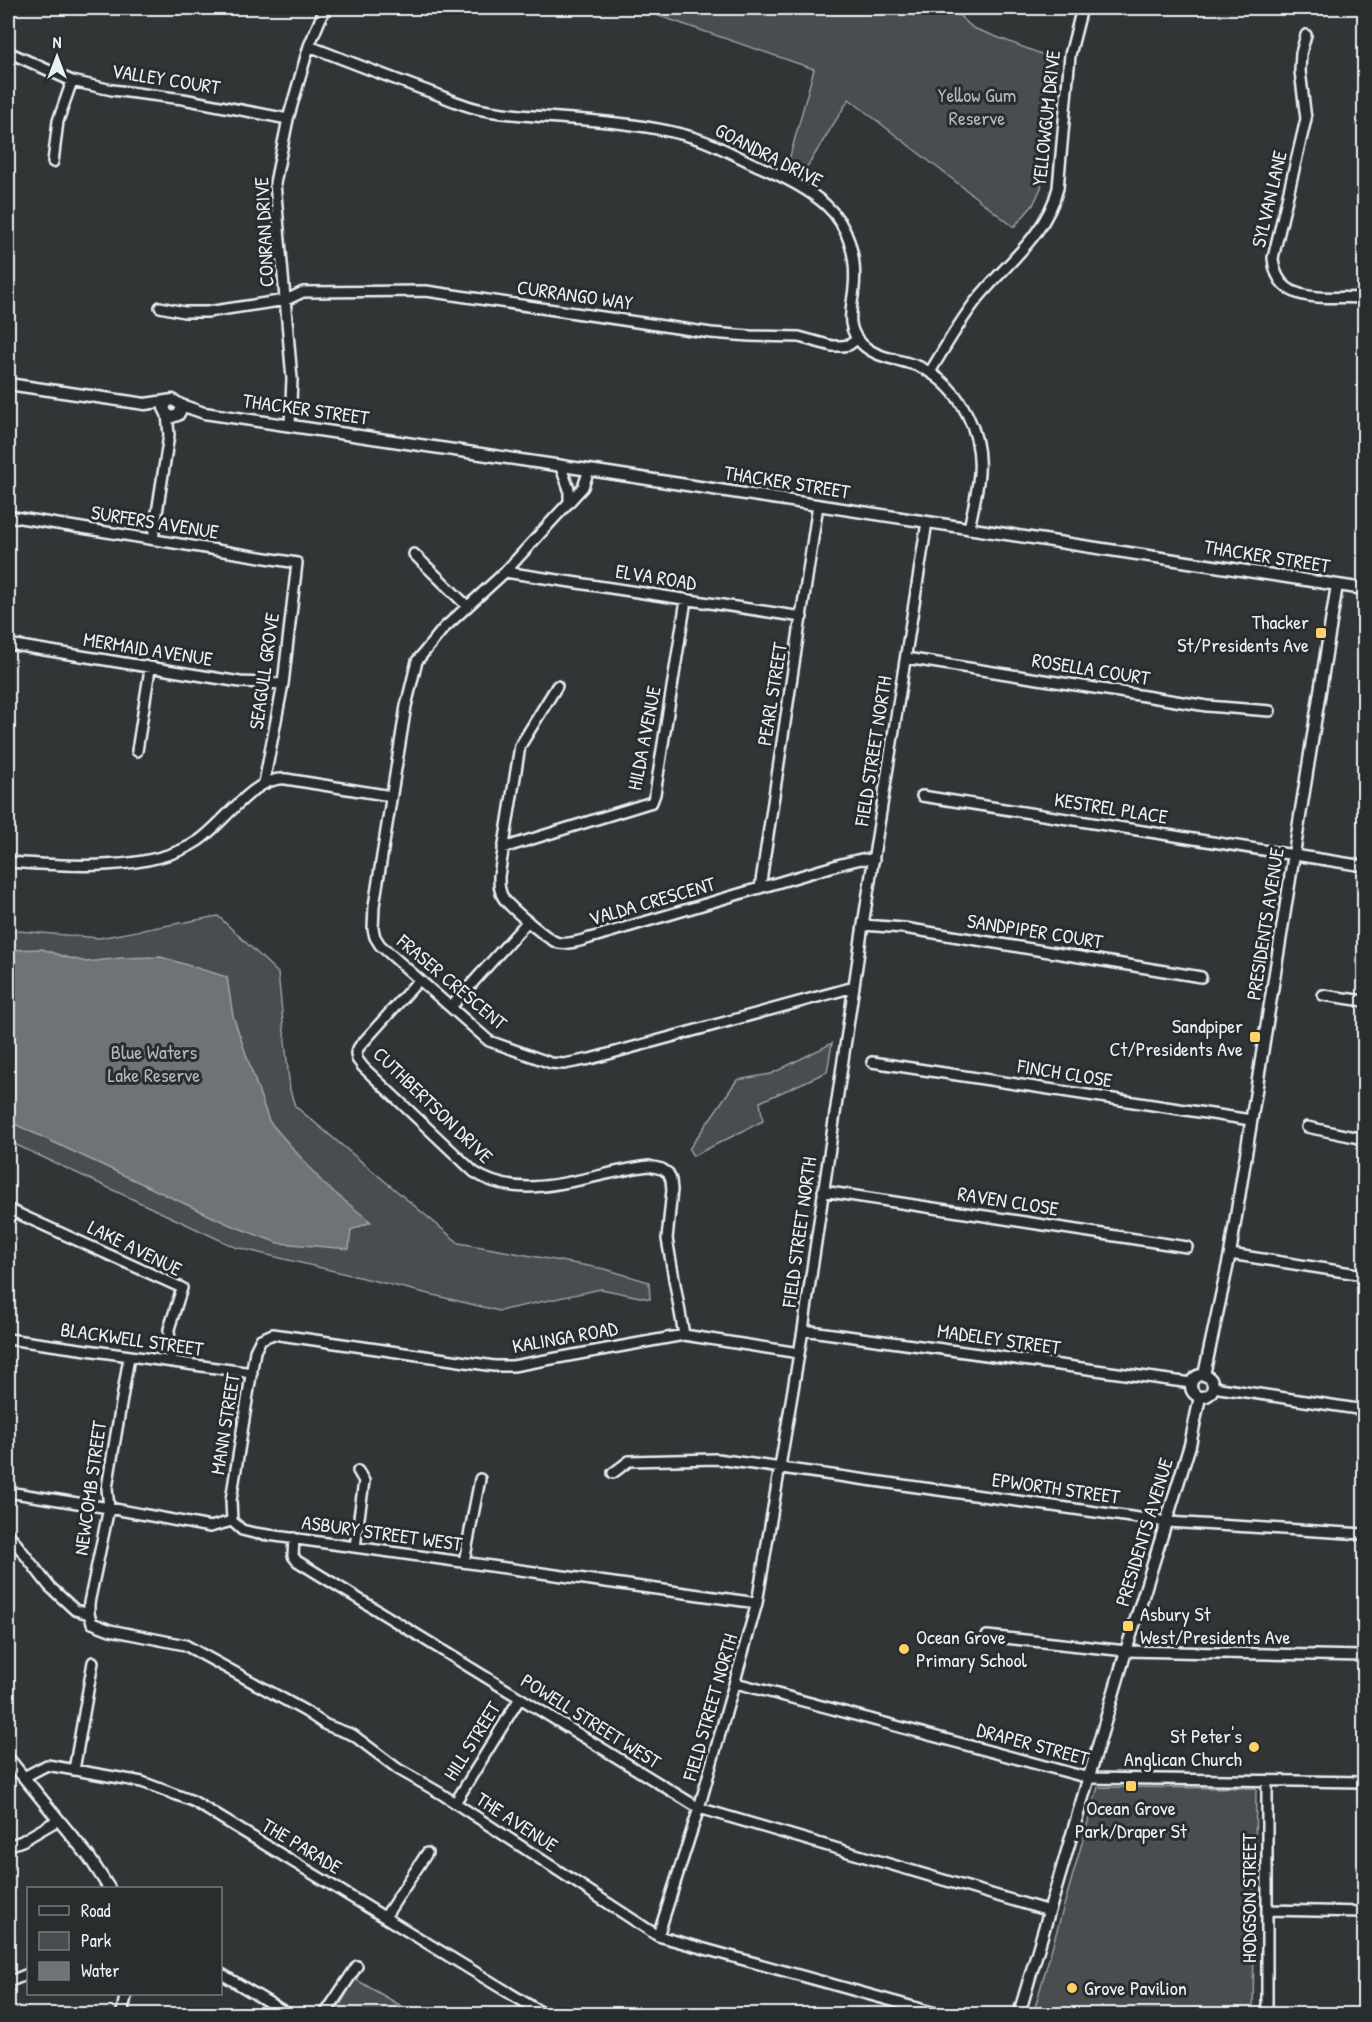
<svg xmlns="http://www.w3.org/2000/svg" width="1372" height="2022" font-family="'Patrick Hand',sans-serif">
  <rect width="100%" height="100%" fill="#323536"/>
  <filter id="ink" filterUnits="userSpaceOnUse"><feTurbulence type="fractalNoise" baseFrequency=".0167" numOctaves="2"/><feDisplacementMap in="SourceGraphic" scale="12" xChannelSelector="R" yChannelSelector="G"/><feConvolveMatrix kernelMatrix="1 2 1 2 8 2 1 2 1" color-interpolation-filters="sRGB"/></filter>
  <g filter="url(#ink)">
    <path fill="#494d4f" stroke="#989fa4" stroke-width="1.5" d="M636,8H951L973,28L1057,60L1041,188L1033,205L1014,227L849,99L802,175L787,167L814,69Z
      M218,916L278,973L290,1090L295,1106L459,1243L605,1269L649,1282L650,1299L601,1289L499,1311L235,1247L8,1141V930L99,938Z
      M832,1043L827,1072L760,1102L763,1121L693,1156L689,1149L737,1080L771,1074Z
      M1098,1787L1256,1788L1253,2014H1033Z
      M355,1979L405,2008L401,2014H335Z"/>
    <path fill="#6e7376" stroke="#9fa5aa" stroke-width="1.5" d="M42,949L65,957L87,962L121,958L161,957L227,977L233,1016L269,1121L324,1184L371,1222L351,1230L349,1249L278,1243L228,1224L8,1121V950Z"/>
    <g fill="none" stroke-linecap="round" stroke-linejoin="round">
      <g stroke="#e8f1f8" stroke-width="14">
        <path id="minor" d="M1306,35L1301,53L1300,71L1306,119L1273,258C1277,308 1328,295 1364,298
          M309,46C350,62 391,78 433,93C449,99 466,107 483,110C520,117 559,117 597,121C631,124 671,129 704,141C722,148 739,157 756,165C780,175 807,188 826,205C849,226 857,258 854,288C852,309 844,328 863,345C878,359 901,359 920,367C962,387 985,436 978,482C976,498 972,513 969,529
          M8,52L72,81L112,90L183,99L288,119
          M53,162L58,121L72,81
          M160,307L184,312H207L286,300L303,292L426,291L711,333L750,336L799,337L832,346H842L849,345L857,339
          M930,372C944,349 958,324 975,302C1004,265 1046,236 1058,188L1070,55L1082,8
          M290,425L292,379L275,183L288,119L309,46L325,8
          M560,465L569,489V503
          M589,470L583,487L505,572L443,629L417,661L406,706L374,906L373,929L375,937L380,945L489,1041L551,1063L564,1064L590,1059L854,987
          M8,516L297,563L283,684L264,783
          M153,539L169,435L167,414
          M414,554L467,606
          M505,572L802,617
          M8,644L240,682L283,684
          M906,658L1207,706L1270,711
          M557,686L520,746L499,876C499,884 499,892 504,899C511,908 550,942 559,943C571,945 585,939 597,936L841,864L861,859L874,860
          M137,751L150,669
          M922,796L1364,866
          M503,848L652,802L655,794L686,600
          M8,862C64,866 149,873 198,841C224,824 253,776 286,779L391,796
          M760,888L818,505
          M863,925L904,928L1201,977
          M419,980L359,1047L356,1053L357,1059L363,1067L474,1172C524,1206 594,1172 649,1166L662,1169L668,1173L671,1180L672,1190L667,1239L684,1335
          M1323,995L1364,1001
          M451,1007L528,921
          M872,1062L1251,1120
          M1307,1127L1364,1139
          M823,1191L1187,1247
          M8,1209L182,1288L169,1329L171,1362
          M1230,1254L1364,1275
          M803,1330L1191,1383
          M8,1339L252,1373
          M129,1357L107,1488L109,1508L89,1603V1614L92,1623L110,1630L185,1645L305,1711L326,1725L353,1735L398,1769L440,1793L658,1936L939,2014
          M1213,1387L1364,1410
          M613,1473L629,1461L717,1459L1167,1522L1364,1534
          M8,1492L109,1508L210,1527L232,1521
          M232,1521L231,1500L255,1351L261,1339L273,1334L494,1366H513L684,1335L799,1353
          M232,1521L242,1530L254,1533L757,1603
          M8,1533L49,1586L75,1610L89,1614
          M294,1538L293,1556L297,1561L699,1808L1049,1911
          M355,1547L364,1481L358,1471
          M464,1562L480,1479
          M987,1636L1126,1651L1364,1656
          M736,1683L1089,1778L1364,1782
          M74,1770L93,1662
          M24,1777L47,1765L142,1782L193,1801L544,2014
          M455,1803L520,1698
          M8,1846L22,1841L58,1820
          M1267,1910L1364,1912
          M385,1917L427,1853
          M658,1936L699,1808L757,1603L803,1330L863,925L927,522
          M220,1973L288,2014
          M8,1982L28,1974
          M325,2014L357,1966
          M1267,2014V1781"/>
      </g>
      <g stroke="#e8f1f8" stroke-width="15">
        <path id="tertiary" d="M8,384L145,404L173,400L181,405V410L178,415L172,417L167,414L164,408L167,402
          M181,405L204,413L589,470L1364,589
          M1191 1386a11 11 0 1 1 22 0a11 11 0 1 1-22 0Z
          M1204,1375L1230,1254L1337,585
          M8,1758L89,1857L109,1888
          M122,2014L126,1994
          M1019,2014L1126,1651L1190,1445L1200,1397"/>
      </g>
      <use href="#minor" stroke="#2a2d2e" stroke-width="9"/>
      <use href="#tertiary" stroke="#2a2d2e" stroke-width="10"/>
    </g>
  </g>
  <g fill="#ffd166" stroke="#2a2d2e" stroke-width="2">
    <rect x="1315" y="627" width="12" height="12" rx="3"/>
    <rect x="1249" y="1031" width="12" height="12" rx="3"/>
    <rect x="1122" y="1620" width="12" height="12" rx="3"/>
    <circle cx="904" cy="1649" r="6"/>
    <circle cx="1254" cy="1747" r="6"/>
    <rect x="1125" y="1780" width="12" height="12" rx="3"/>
    <circle cx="1072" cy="1988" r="6"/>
  </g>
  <g text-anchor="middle" stroke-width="6" stroke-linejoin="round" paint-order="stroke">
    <g font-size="20" fill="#e8f1f8" stroke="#2a2d2e">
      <text transform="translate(166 79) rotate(9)" y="7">VALLEY COURT</text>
      <text transform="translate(1046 118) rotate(-84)" y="7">YELLOWGUM DRIVE</text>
      <text transform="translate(769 155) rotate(27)" y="7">GOANDRA DRIVE</text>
      <text transform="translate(1269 199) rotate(-77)" y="7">SYLVAN LANE</text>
      <text transform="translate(264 232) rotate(-93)" y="7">CONRAN DRIVE</text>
      <text transform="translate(575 295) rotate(8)" y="7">CURRANGO WAY</text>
      <text transform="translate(306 409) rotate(8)" y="7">THACKER STREET</text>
      <text transform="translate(787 482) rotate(9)" y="7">THACKER STREET</text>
      <text transform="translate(155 522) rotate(9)" y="7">SURFERS AVENUE</text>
      <text transform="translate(1267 556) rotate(9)" y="7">THACKER STREET</text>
      <text transform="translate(656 577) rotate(9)" y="7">ELVA ROAD</text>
      <text transform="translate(148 649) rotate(9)" y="7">MERMAID AVENUE</text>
      <text transform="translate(1091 669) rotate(9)" y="7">ROSELLA COURT</text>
      <text transform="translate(264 671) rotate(-82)" y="7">SEAGULL GROVE</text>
      <text transform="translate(772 694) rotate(-81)" y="7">PEARL STREET</text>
      <text transform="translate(644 738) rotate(-79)" y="7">HILDA AVENUE</text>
      <text transform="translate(873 751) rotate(-81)" y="7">FIELD STREET NORTH</text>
      <text transform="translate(1111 808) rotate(9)" y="7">KESTREL PLACE</text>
      <text transform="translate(652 901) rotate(-16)" y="7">VALDA CRESCENT</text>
      <text transform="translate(1265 924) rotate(-81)" y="7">PRESIDENTS AVENUE</text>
      <text transform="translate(1035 931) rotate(9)" y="7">SANDPIPER COURT</text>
      <text transform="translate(452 982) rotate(40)" y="7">FRASER CRESCENT</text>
      <text transform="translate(1065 1073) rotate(9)" y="7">FINCH CLOSE</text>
      <text transform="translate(433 1105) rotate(44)" y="7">CUTHBERTSON DRIVE</text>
      <text transform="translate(1008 1201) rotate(9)" y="7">RAVEN CLOSE</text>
      <text transform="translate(799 1232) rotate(-82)" y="7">FIELD STREET NORTH</text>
      <text transform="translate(135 1248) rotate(26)" y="7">LAKE AVENUE</text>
      <text transform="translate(565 1337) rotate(-10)" y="7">KALINGA ROAD</text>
      <text transform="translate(132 1339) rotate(8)" y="7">BLACKWELL STREET</text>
      <text transform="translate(999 1339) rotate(8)" y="7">MADELEY STREET</text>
      <text transform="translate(225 1424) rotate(-81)" y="7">MANN STREET</text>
      <text transform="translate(90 1488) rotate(-82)" y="7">NEWCOMB STREET</text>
      <text transform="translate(1056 1488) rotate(8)" y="7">EPWORTH STREET</text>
      <text transform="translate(1144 1532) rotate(-73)" y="7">PRESIDENTS AVENUE</text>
      <text transform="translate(382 1533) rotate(8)" y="7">ASBURY STREET WEST</text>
      <text transform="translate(710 1707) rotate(-74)" y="7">FIELD STREET NORTH</text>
      <text transform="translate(591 1721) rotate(32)" y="7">POWELL STREET WEST</text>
      <text transform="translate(472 1741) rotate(-58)" y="7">HILL STREET</text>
      <text transform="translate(1033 1744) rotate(15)" y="7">DRAPER STREET</text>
      <text transform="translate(517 1822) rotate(33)" y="7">THE AVENUE</text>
      <text transform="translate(302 1846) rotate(31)" y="7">THE PARADE</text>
      <text transform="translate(1249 1898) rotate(-90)" y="7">HODGSON STREET</text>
    </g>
    <g font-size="20" fill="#b0b8bd" stroke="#2a2d2e">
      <text x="977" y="102">Yellow Gum<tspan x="977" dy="23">Reserve</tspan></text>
      <text x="154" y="1059">Blue Waters<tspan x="154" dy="23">Lake Reserve</tspan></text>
    </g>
    <g font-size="20" fill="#e8f1f8" stroke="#2a2d2e" text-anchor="end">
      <text x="1309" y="629">Thacker<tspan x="1309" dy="23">St/Presidents Ave</tspan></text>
      <text x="1243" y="1033">Sandpiper<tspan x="1243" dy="23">Ct/Presidents Ave</tspan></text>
      <text x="1140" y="1621" text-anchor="start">Asbury St<tspan x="1140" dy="23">West/Presidents Ave</tspan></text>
      <text x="916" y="1644" text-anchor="start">Ocean Grove<tspan x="916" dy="23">Primary School</tspan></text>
      <text x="1242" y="1743">St Peter's<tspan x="1242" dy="23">Anglican Church</tspan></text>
      <text x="1131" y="1815" text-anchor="middle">Ocean Grove<tspan x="1131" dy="23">Park/Draper St</tspan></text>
      <text x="1084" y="1995" text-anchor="start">Grove Pavilion</text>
    </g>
  </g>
  <rect width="1372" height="2022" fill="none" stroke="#2a2d2e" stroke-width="30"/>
  <rect x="15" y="15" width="1342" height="1992" fill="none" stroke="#e8f1f8" stroke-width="2" filter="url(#ink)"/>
  <rect x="27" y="1887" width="195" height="108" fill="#2a2d2e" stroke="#767b7f" stroke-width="1.5"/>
  <rect x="39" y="1906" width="30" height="9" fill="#2a2d2e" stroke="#767b7f" stroke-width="1.5"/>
  <text x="81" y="1917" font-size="18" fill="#e8f1f8">Road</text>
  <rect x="39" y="1932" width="30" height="18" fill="#494d4f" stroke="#767b7f" stroke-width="1.5"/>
  <text x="81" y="1947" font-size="18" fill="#e8f1f8">Park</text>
  <rect x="39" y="1962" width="30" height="18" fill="#6e7376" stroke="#767b7f" stroke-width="1.5"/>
  <text x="81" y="1977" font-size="18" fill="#e8f1f8">Water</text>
  <g transform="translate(57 57)" stroke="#2a2d2e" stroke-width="4.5" paint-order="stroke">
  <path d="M0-4.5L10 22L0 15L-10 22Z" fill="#e8f1f8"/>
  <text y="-9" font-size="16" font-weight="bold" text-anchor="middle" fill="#e8f1f8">N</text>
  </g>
</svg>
